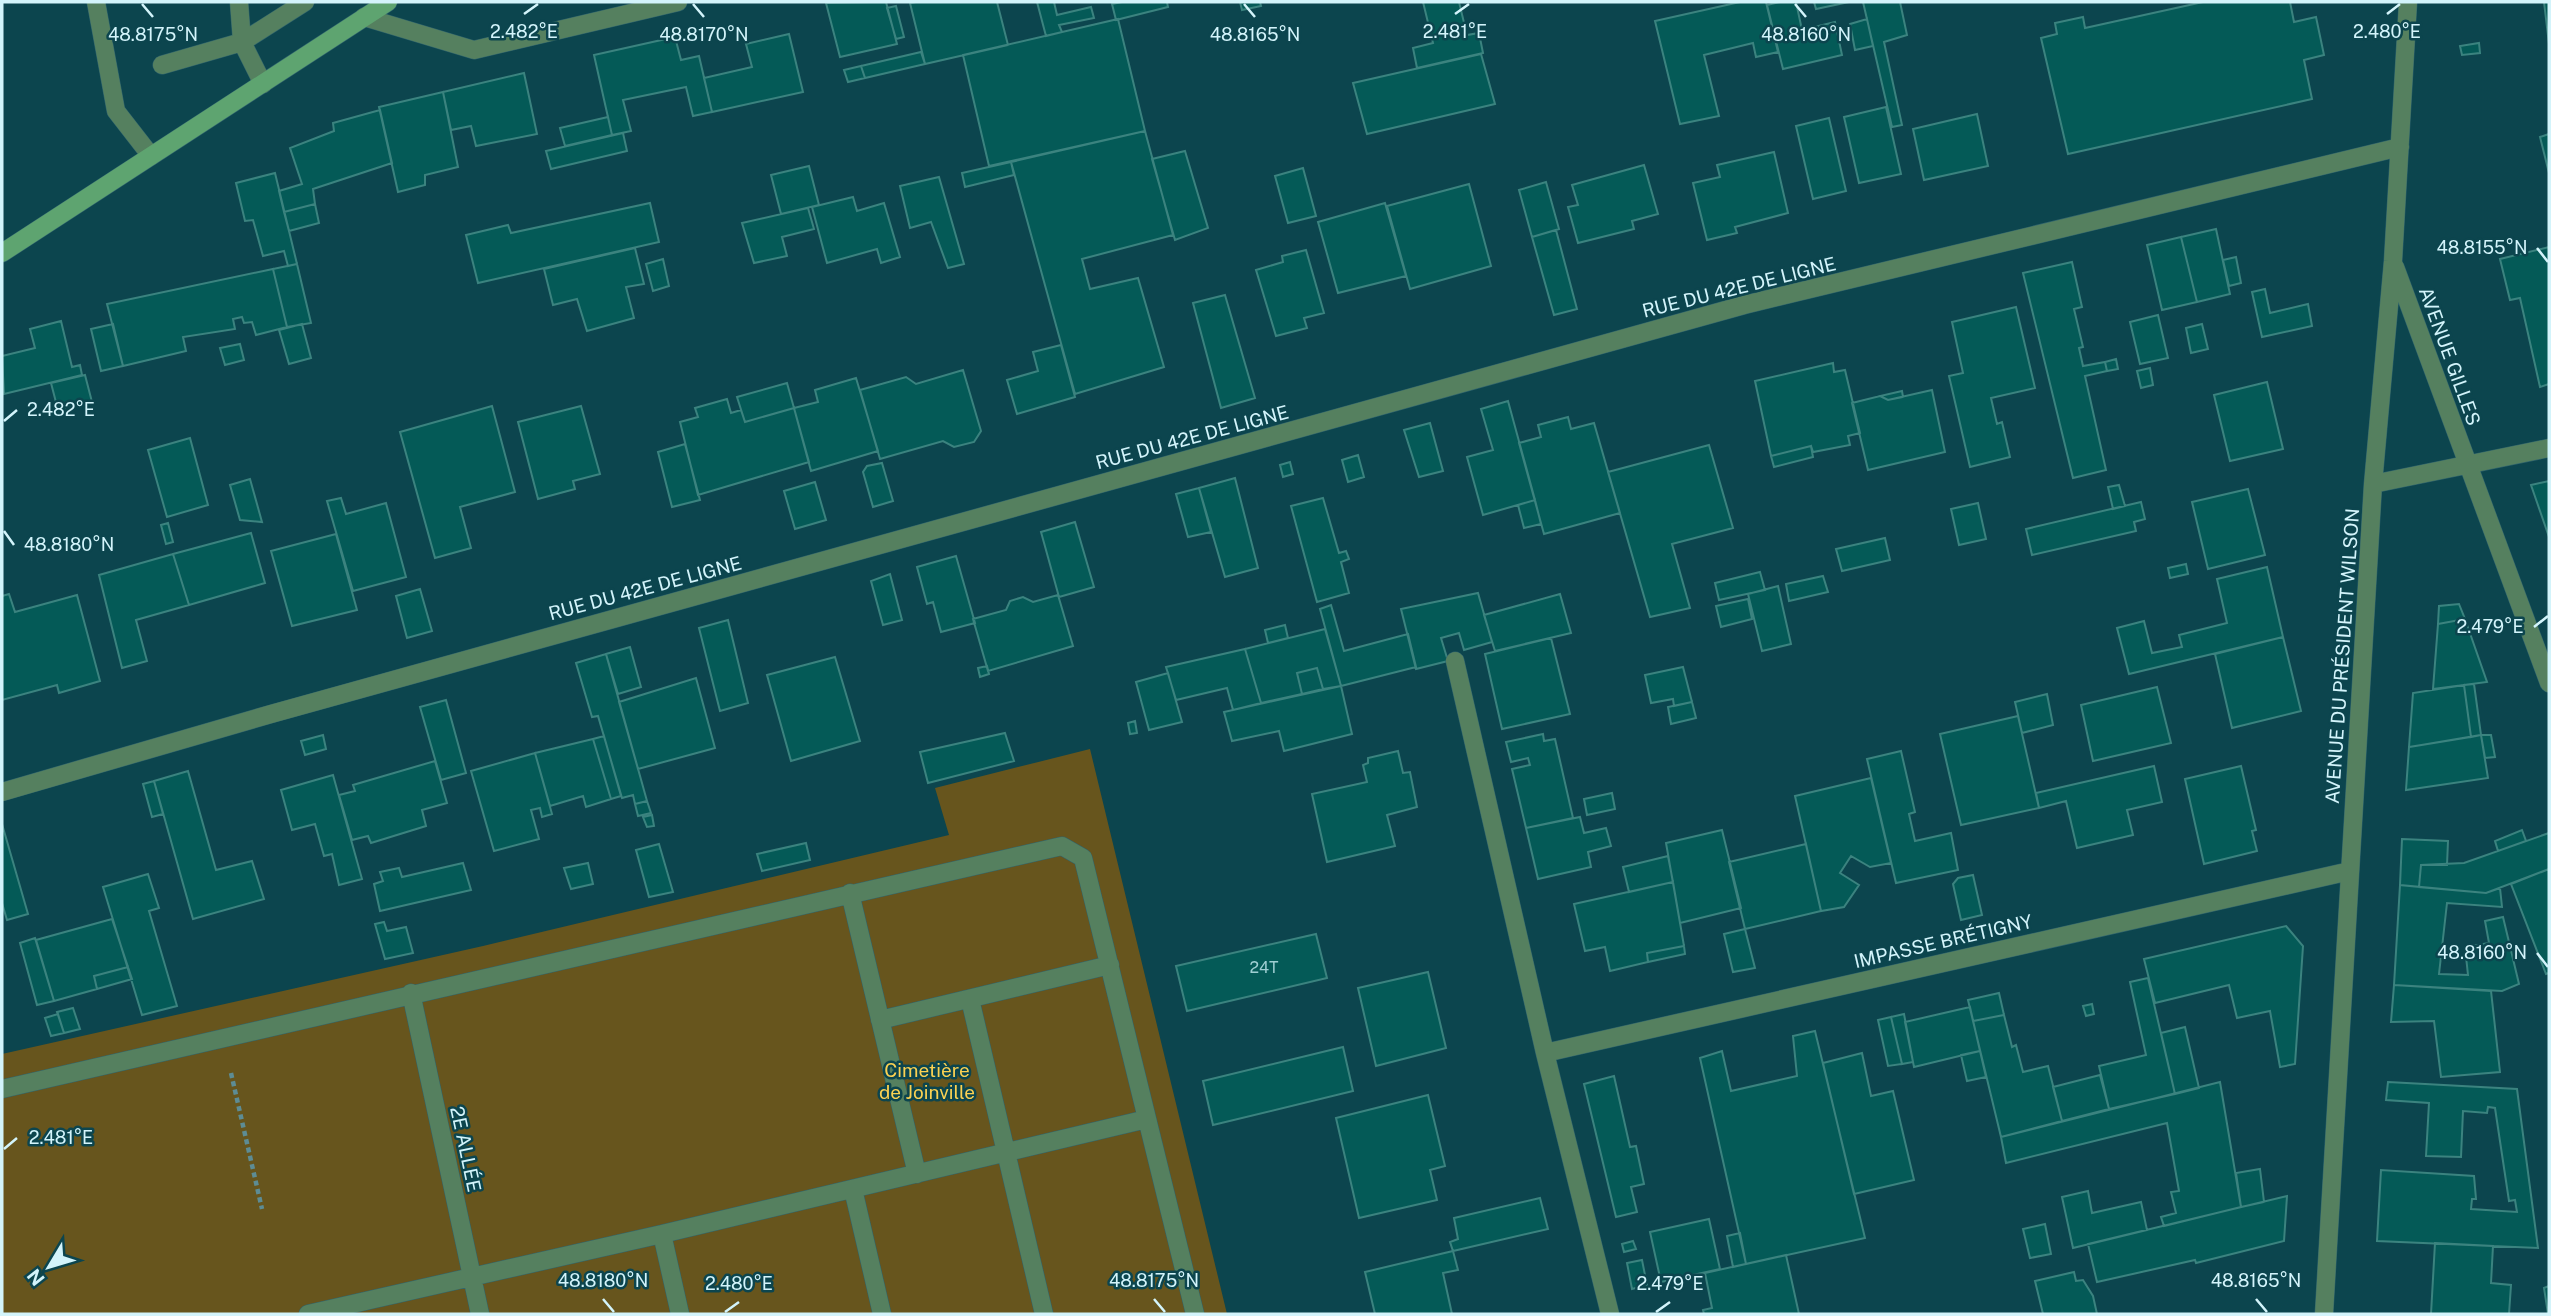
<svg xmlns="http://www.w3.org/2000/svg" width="2551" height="1316" font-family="'Public Sans',sans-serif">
  <rect width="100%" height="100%" fill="#0c454e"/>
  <path fill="#67551d" d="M1090,749L1227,1314H2V1054L483,946L949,835L935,788Z"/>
  <path fill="#045a57" stroke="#3b837f" stroke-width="2" d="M886,2L897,44L840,57L826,3Z
    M916,2H997L1008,45L925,64L910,3Z
    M1037,2H1054L1057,15L1091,7L1094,18L1059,25L1062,32L1046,36Z
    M1122,2H1167L1168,7L1116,20L1112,4Z
    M1240,2H1260L1261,6L1242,10Z
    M1423,2H1459L1467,35L1479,33L1483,53L1417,68L1413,48L1433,43Z
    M1740,2H1766L1778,52L1756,57L1753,43L1704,55L1719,116L1680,124L1655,21Z
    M1780,2H1796L1802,30L1835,22L1842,55L1783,69L1767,5Z
    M1814,2H1849L1816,9Z
    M1863,2H1900L1907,35L1884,42L1902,125L1892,127Z
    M2203,2H2290L2294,22L2316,17L2324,55L2304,60L2312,99L2068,154L2041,38L2057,34L2055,23L2083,17L2085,28Z
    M2544,2H2549V44Z
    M896,6L904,37L896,39L887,8Z
    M1118,19L1145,131L989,166L963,55Z
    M1867,19L1873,46L1855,50L1850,24Z
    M789,34L803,92L712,112L704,78L752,67L746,44Z
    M675,37L681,60L699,56L712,112L693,116L686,87L623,100L631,131L612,135L594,55Z
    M2479,43L2480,53L2462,55L2460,46Z
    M921,52L925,64L865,78L861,66Z
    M1481,54L1495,104L1367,134L1353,83Z
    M861,66L865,78L848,82L844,70Z
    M524,73L537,134L476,146L471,126L451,130L443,92Z
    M443,92L458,167L425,175V185L398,192L379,107Z
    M1886,107L1901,174L1859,183L1844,117Z
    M380,110L392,163L313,189L315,204L284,212L279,191L302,184L290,148L334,131L333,123Z
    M1977,114L1988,166L1924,180L1913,129Z
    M608,117L612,135L565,146L560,128Z
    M1829,118L1846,191L1813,199L1796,126Z
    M1145,131L1173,235L1082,259L1090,289L1138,278L1164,367L1075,394L1011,162Z
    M623,133L627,151L551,169L546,151Z
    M2549,134V173L2540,137Z
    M1185,151L1208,228L1175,240L1152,159Z
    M1774,152L1788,213L1735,227L1737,233L1707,240L1693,183L1720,177L1717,165Z
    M1011,162L1014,175L965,187L962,173Z
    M1644,165L1658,214L1632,221L1634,229L1578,243L1568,207L1578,205L1572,185Z
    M809,166L819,205L781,214L771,175Z
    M1303,168L1316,216L1288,223L1275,176Z
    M275,173L297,264L288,266L284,251L263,256L253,220L245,221L236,183Z
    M939,177L964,264L948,268L931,222L910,228L900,186Z
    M1546,182L1559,229L1532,237L1519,190Z
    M1469,184L1491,266L1410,289L1387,206Z
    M853,197L857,211L884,203L900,257L881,263L877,249L827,263L812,207Z
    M650,203L659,242L478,283L466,235L508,225L511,233Z
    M1385,203L1406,276L1338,293L1318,222Z
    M315,204L319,223L289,231L284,212Z
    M808,208L814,229L782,237L787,256L754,263L742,223Z
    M2216,229L2230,294L2197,302L2181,237Z
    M1556,230L1577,309L1554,315L1532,237Z
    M2181,237L2197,302L2162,310L2147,245Z
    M2549,247V384L2540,387L2520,298L2510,300L2500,259Z
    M635,248L644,284L626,287L634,318L587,331L577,299L553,305L544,269Z
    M1306,250L1324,313L1304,318L1307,328L1276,336L1256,270L1283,262L1282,256Z
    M2236,257L2241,283L2229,286L2223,260Z
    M663,259L669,286L653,291L646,264Z
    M2072,262L2082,307L2074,309L2083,347L2079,348L2083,366L2105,362L2107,371L2085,376L2106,470L2073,478L2023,273Z
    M297,264L311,323L287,327L273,269Z
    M273,269L287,327L256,335L252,322L244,323L242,317L233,319L235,329L183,337L186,351L123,366L107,304Z
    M2265,289L2270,313L2308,304L2312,326L2262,337L2252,292Z
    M1225,295L1255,398L1221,408L1193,303Z
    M2016,307L2035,388L1991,398L1997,424L2002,422L2010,457L1970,467L1949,376L1963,373L1952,322Z
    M2158,315L2168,358L2140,364L2130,322Z
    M61,321L72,367L80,365L82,375L4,394L2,356L35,348L30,329Z
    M113,324L123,366L101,371L91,329Z
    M302,324L311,358L289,364L279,330Z
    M2202,324L2208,349L2191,353L2186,328Z
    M240,344L244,360L225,365L220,348Z
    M1061,345L1075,397L1017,414L1007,380L1038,371L1033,352Z
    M2116,359L2118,369L2107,371L2105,362Z
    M1833,363L1834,372L1845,370L1860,433L1848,436L1850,445L1813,452L1811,446L1771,456L1755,381Z
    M2150,368L2153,385L2141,388L2137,371Z
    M963,370L981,431L974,442L954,447L943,441L880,459L860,390L906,377L916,384Z
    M85,375L92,402L58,410L51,383Z
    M856,378L878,451L811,471L794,408L818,402L815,390Z
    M2267,382L2283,449L2230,461L2214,395Z
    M787,383L794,408L745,422L737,397Z
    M1932,390L1945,452L1868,470L1852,403L1880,396L1888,400Z
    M1902,391L1903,397L1888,400L1880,396Z
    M727,399L731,413L741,410L745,422L794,408L809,462L698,495L680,422L698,417L695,408Z
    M1508,401L1535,500L1483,515L1467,457L1493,450L1481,409Z
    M492,406L515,492L460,507L471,548L435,558L400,432Z
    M581,406L600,474L573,481L575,489L538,499L518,422Z
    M1568,417L1571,429L1594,423L1620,513L1544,534L1519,443L1541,437L1538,425Z
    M1430,423L1443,471L1419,477L1404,430Z
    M190,438L208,505L167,517L148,450Z
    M685,444L700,500L672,507L658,452Z
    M1709,445L1733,528L1672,544L1690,608L1650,617L1608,472Z
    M1811,446L1813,457L1774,467L1771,456Z
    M1358,455L1364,477L1348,482L1342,460Z
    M1290,462L1293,474L1283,477L1280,465Z
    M882,463L893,501L873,507L863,472L867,466Z
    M1235,478L1258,568L1225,577L1199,488Z
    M250,479L262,522L240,520L230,485Z
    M2549,481V537L2531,485Z
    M815,482L826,520L795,529L784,491Z
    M2119,485L2125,506L2113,509L2108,487Z
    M1199,488L1211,532L1188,537L1176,494Z
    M2248,489L2265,555L2208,569L2192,502Z
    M341,498L346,514L386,503L406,577L353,591L327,501Z
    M1323,498L1339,553L1346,551L1349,559L1341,562L1349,593L1317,602L1291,506Z
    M1535,500L1541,524L1524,528L1518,505Z
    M2141,502L2145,519L2134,522L2136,531L2032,555L2026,529Z
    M1978,503L1986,539L1959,545L1951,509Z
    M1075,522L1094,587L1059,597L1041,532Z
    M168,523L173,542L166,544L161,525Z
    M251,533L265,583L189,605L173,554Z
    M336,534L357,610L292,626L271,551Z
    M1885,538L1890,560L1842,571L1836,549Z
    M173,554L189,605L136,620L147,661L122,668L99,575Z
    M956,556L975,623L941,632L933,602L927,604L917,567Z
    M2186,564L2188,574L2170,578L2168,568Z
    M2267,567L2283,637L2129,674L2117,628L2144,621L2152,653L2182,647L2179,635L2227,623L2217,579Z
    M1760,572L1765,590L1719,600L1715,583Z
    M890,574L902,620L883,625L871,581Z
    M1823,576L1828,592L1789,601L1786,584Z
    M1778,586L1791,644L1762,651L1748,594Z
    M420,589L432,631L407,638L396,596Z
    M1478,593L1492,642L1464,650L1459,633L1441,638L1448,661L1416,669L1401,609Z
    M9,594L15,612L77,595L100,681L59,693L57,685L2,700V596Z
    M1560,594L1571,633L1495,651L1484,615Z
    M1058,595L1073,646L988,671L973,619L1006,610L1010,601L1023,597L1033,602Z
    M1748,599L1752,619L1721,627L1716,606Z
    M2459,604L2465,619L2438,624L2439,606Z
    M1331,605L1344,651L1408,634L1416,667L1341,686L1320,609Z
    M2465,619L2487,682L2433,689L2438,624Z
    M728,620L748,703L720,711L699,628Z
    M1285,625L1288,638L1268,643L1265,630Z
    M1325,629L1341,686L1323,689L1317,668L1297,673L1302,694L1261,703L1245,649Z
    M2283,637L2301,711L2232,728L2215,654Z
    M1551,638L1570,714L1502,729L1485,654Z
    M630,647L641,687L618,694L606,654Z
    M1245,649L1261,703L1233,710L1227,688L1176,700L1166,667Z
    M606,654L647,801L635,804L633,795L622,798L598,716L592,717L576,663Z
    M835,657L860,741L791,761L767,675Z
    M987,666L989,674L980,677L978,668Z
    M1683,667L1692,702L1674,706L1673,699L1651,703L1645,675Z
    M1317,668L1323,689L1302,694L1297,673Z
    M1168,673L1182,722L1149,730L1136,682Z
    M696,678L715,748L638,769L619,702Z
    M2474,684L2481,735L2471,737L2464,685Z
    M2464,685L2471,737L2409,747L2413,693Z
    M1341,686L1352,734L1284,751L1279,731L1232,741L1224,712Z
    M2157,687L2171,743L2093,761L2081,705Z
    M2047,694L2053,725L2022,733L2015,702Z
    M446,700L466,773L441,780L420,707Z
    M1692,702L1696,718L1671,724L1668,707Z
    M2018,716L2039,808L1961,825L1940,734Z
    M1135,721L1137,733L1130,734L1128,723Z
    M1005,733L1014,761L928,783L920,752Z
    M1543,734L1544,741L1555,739L1573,818L1526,828L1512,769L1530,765L1528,758L1511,762L1506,742Z
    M323,735L326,749L305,755L301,741Z
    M2481,735L2488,778L2406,790L2409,747Z
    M2481,735H2491L2495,757L2485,758Z
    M604,736L621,796L611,799L593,739Z
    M593,739L611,799L586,807L583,796L550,806L535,753Z
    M1398,751L1403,773L1410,772L1417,807L1387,815L1395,846L1327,862L1312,794L1367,782L1363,765L1368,763V758Z
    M1901,751L1915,812L1909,814L1915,841L1951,833L1958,870L1896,883L1867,759Z
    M535,753L552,814L542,817L540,808L531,810L539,839L494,851L471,771Z
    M435,761L447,803L422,810L426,826L371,843L368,836L352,840L339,795L355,791L353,785Z
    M2154,766L2162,802L2127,810L2133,835L2077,848L2066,801L2039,808L2036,793Z
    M2241,766L2256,830L2252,831L2257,851L2204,864L2185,779Z
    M188,771L216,870L252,861L264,899L193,919L154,781Z
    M333,775L362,879L339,885L332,854L324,856L315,824L292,830L281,790Z
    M1871,778L1891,863L1870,867L1851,856L1840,873L1859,885L1844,907L1821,911L1795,796Z
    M154,781L163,814L152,817L143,784Z
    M1612,793L1615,809L1587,815L1584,799Z
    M647,801L651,813L638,816L635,804Z
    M652,815L654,826L647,827L643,817Z
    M1580,817L1584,833L1606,828L1611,846L1588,852L1591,867L1538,879L1526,828Z
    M2,824L28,914L7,920L2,903Z
    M1722,830L1741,908L1680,923L1666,843Z
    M2522,830L2526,841L2498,851L2495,841Z
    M2549,833V869L2486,893L2419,887L2421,865L2464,863Z
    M2402,839L2448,841L2447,865H2421L2419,887L2400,885Z
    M806,843L810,860L762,871L757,854Z
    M659,844L673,892L649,897L636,850Z
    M1806,844L1821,911L1745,929L1729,862Z
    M1668,856L1673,882L1629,892L1623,867Z
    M463,863L471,890L380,911L374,884L383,881L380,872L399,868L402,877Z
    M588,863L593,884L571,889L564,868Z
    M2549,869V973L2546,974L2511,884Z
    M148,874L159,908L149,911L177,1006L142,1015L103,887Z
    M1973,875L1982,915L1961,920L1953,884L1958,878Z
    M1673,882L1684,946L1647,953L1648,962L1610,971L1605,947L1585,951L1574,904Z
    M2400,885L2486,893L2500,888L2502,907L2447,903L2439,974L2468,975L2465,947L2489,943L2485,921L2503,917L2519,984L2502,991L2394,985Z
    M112,919L128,967L94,976L97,989L54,1001L36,940Z
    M384,922L387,931L406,927L413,953L385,959L375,924Z
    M2286,926L2303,946L2295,1064L2280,1067L2270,1011L2237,1018L2229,985L2155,1003L2144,959Z
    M1745,929L1755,968L1733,972L1724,934Z
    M1316,934L1327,978L1187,1011L1176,966Z
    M35,938L54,1001L37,1005L20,943Z
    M1684,946L1685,954L1648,962L1647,953Z
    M128,967L132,979L97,989L94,976Z
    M1428,972L1446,1048L1376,1066L1358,988Z
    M2148,978L2175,1094L2109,1109L2099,1066L2146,1055L2130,982Z
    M2394,985L2491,991L2500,1072L2441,1077L2434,1021L2391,1022Z
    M1999,993L2004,1015L1973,1021L1968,1000Z
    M2092,1004L2094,1014L2086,1016L2083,1006Z
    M1970,1007L1980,1051L1914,1067L1905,1022Z
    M73,1008L80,1029L64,1033L57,1012Z
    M58,1014L64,1033L51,1036L45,1018Z
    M1904,1014L1913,1062L1902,1064L1891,1017Z
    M2004,1015L2012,1047L2016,1045L2023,1072L2048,1066L2062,1121L2001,1137L1973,1021Z
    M1891,1017L1902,1064L1888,1066L1878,1020Z
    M2185,1027L2199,1088L2175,1094L2161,1033Z
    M1815,1031L1865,1238L1746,1264L1700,1058L1722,1051L1731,1091L1797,1076L1793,1036Z
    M1343,1047L1353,1091L1213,1125L1203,1081Z
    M1980,1051L1986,1077L1967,1081L1961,1055Z
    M1862,1053L1871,1096L1893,1091L1914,1180L1854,1194L1823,1063Z
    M2100,1075L2109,1109L2062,1121L2053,1087Z
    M1614,1076L1630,1147L1636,1146L1644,1184L1631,1187L1637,1212L1616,1217L1584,1084Z
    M2220,1082L2241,1207L2164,1226L2161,1217L2176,1213L2171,1192L2179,1191L2167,1123L2006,1163L2001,1137Z
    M2388,1082L2517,1089L2538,1248L2377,1241L2381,1170L2474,1176L2476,1199H2472L2471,1209L2517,1212L2515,1200L2509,1201L2495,1108L2488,1107L2487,1113L2463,1111L2461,1157L2426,1156L2429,1103L2386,1100Z
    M1428,1095L1445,1166L1430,1170L1437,1200L1359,1218L1336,1118Z
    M2260,1169L2264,1202L2241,1207L2236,1173Z
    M2088,1191L2092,1213L2141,1202L2147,1230L2073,1248L2062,1197Z
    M2287,1196L2284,1241L2196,1263L2195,1260L2097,1282L2088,1244Z
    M1540,1198L1548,1229L1453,1251L1450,1242L1458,1239L1454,1218Z
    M1709,1219L1720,1269L1661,1282L1650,1232Z
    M2045,1224L2051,1254L2030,1258L2023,1229Z
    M1740,1233L1746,1264L1733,1267L1727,1236Z
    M1633,1241L1636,1249L1624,1252L1622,1244Z
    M2435,1243L2493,1246L2491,1283L2511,1285L2509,1314H2431Z
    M1453,1251L1458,1270L1443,1273L1452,1314H1375L1365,1272Z
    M1786,1255L1799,1314H1704L1703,1310L1712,1308L1705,1273Z
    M1642,1260L1647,1285L1632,1289L1627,1263Z
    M2074,1272L2076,1281L2083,1280L2093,1296L2097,1314H2043L2035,1281Z
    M2549,1286V1314H2548L2544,1288Z"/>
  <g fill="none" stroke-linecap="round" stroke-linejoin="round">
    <g stroke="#30646d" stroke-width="19">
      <path id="lane" d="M364,17L474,50L678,2
        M162,65L242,42L239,2
        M263,84L242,42L305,2
        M850,893L917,1174
        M411,993L480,1314
        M970,999L1044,1314
        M880,1020L1110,965
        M2,1089L1062,846L1083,858L1195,1314
        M853,1189L882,1314
        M308,1314L662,1234
        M680,1314L662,1234L1147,1119"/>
    </g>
    <g stroke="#30646d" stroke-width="19">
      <path id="street" d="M96,2L116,111L151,156
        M2395,267L2549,683
        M2373,484L2549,448
        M1455,661L1545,1053L1610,1314
        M2,792L271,714L1744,305L2400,147
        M1545,1053L2350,871
        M2324,1314L2373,484L2393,261L2408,2"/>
    </g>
    <g stroke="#30646d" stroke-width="19">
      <path id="secondary" d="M2,253L388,2"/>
    </g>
    <path stroke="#5d8c94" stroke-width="4.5" stroke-dasharray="5 3.5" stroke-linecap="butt" d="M231,1073L262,1209"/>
    <use href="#lane" stroke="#55805f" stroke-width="18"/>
    <use href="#street" stroke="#55805f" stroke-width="18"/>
    <use href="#secondary" stroke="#5ea470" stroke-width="18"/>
  </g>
  <path fill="none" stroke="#d3f4fb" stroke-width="2.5" d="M142,4L153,17M693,4L704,17M1244,4L1255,17M1795,4L1806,17M524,14L538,4M1455,14L1469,4M2387,14L2400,4M2537,248L2548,262M4,421L17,410M4,531L14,545M2534,627L2548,616M2537,953L2548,967M4,1149L17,1138M603,1299L614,1312M1154,1299L1165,1312M2256,1299L2267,1312M725,1312L739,1302M1656,1312L1670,1302"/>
  <g text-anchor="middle" stroke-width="5" stroke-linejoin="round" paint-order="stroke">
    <g font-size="16" fill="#9fced2">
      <text x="1264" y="973">24T</text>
    </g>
    <g font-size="19" fill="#d3f4fb" stroke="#0c454e">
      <text transform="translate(1739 287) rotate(-14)" y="7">RUE DU 42E DE LIGNE</text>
      <text transform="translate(2450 356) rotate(70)" y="7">AVENUE GILLES</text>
      <text transform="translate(1192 437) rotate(-15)" y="7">RUE DU 42E DE LIGNE</text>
      <text transform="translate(645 588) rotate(-15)" y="7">RUE DU 42E DE LIGNE</text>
      <text transform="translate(2342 656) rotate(-86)" y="7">AVENUE DU PRÉSIDENT WILSON</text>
      <text transform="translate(1943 941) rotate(-13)" y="7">IMPASSE BRÉTIGNY</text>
      <text transform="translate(466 1149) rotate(78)" y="7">2E ALLÉE</text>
    </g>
    <g font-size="19" fill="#fad152" stroke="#0c454e">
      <text x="927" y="1077">Cimetière<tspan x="927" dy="22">de Joinville</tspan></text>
    </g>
  </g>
  <g font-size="18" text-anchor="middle" fill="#d3f4fb" stroke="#0c454e" stroke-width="5" stroke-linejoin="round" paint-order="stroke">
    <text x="524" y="38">2.482°E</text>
    <text x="1455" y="38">2.481°E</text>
    <text x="2387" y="38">2.480°E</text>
    <text x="153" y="41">48.8175°N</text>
    <text x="704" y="41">48.8170°N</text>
    <text x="1255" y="41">48.8165°N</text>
    <text x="1806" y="41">48.8160°N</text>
    <text x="2482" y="254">48.8155°N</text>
    <text x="61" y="416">2.482°E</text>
    <text x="69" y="551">48.8180°N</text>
    <text x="2490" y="633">2.479°E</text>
    <text x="2482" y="959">48.8160°N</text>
    <text x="61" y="1144">2.481°E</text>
    <text x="603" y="1287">48.8180°N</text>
    <text x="1154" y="1287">48.8175°N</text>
    <text x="2256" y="1287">48.8165°N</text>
    <text x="739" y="1290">2.480°E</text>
    <text x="1670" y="1290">2.479°E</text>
  </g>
  <rect width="2551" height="1316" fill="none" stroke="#d3f4fb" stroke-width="7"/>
  <g transform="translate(49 1267) rotate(232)" stroke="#0c454e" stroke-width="5" paint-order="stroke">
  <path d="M0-5L12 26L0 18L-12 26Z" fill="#d3f4fb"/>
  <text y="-10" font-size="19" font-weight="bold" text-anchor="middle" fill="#d3f4fb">N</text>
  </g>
</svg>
